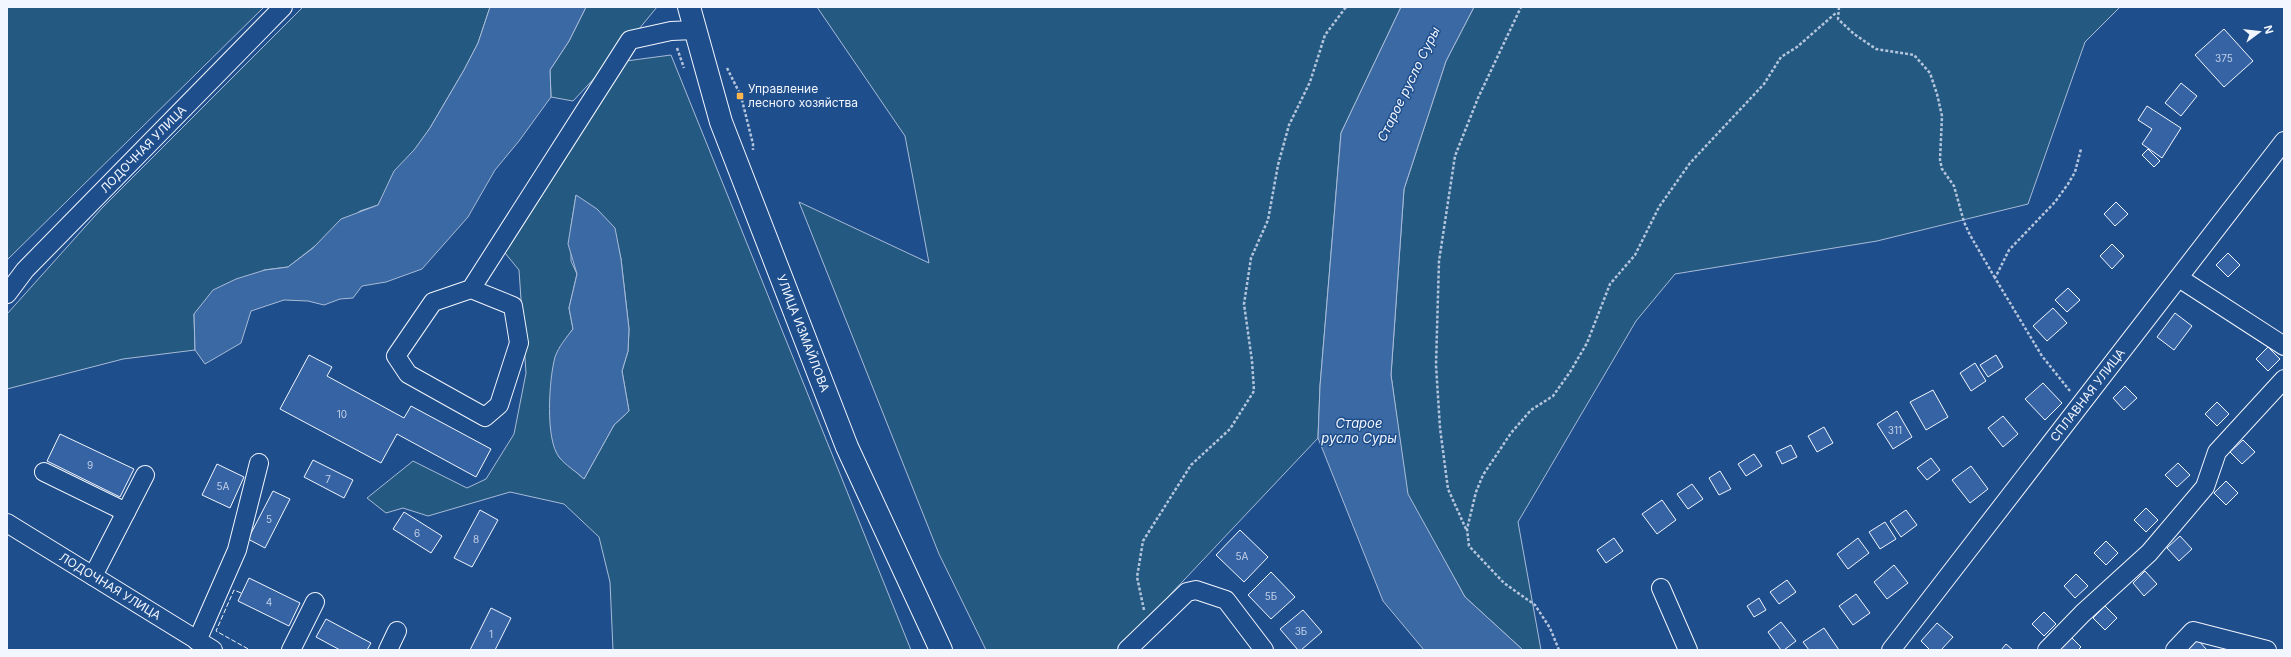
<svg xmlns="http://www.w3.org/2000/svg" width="2291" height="657" font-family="Inter,sans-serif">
  <rect width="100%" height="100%" fill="#1f4e8c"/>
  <path fill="#245a82" stroke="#a8bbd7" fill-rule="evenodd" d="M7,7H264L7,260Z
    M303,7H490L478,43L464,70L430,128L378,205L360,211L288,267L264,270L194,314L195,350L123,359L7,389V314L102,208Z
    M586,7H657L630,40L573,101L551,97L550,70L569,41Z
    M817,7H1401L1341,133L1320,386L1318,438L1118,650H986L939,554L799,202L929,263L905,136Z
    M1474,7H2120L2085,42L2028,204L1877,241L1675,274L1636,321L1518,522L1541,650H1523L1465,597L1407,494L1391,375L1404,189L1446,61Z
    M671,55L911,650H613L610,582L599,537L564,504L510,492L428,516L403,508L386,513L367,498L413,461L467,488L486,479L514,434L526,373L519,270L505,253L626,61ZM576,195L618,246L621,259L629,329L628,351L622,371L629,411L614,425L584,479L559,457C554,414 543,365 573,329L569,308L577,274L571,261V226Z"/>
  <path fill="#3b69a3" stroke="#a8bbd7" d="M490,7H586L569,41L550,70L551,97L519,141L495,170L468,217L422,269L386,282L362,286L353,298L340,299L324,305L308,301L284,300L251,311L241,343L205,364L195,350L194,314L213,290L236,279L265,270L288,267L313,248L341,219L378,205L394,171L414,150L430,128L464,70L478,43Z
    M1401,7H1474L1446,61L1404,189L1391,375L1408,494L1465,597L1523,650H1424L1383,601L1318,438L1320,386L1341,133Z
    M576,195L597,209L615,228L621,259L629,329L628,351L622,371L629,411L614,425L584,479C577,472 565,465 559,457C545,439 549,379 555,357C559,346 566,338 573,329L569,308L577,274L568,244Z"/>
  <path fill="#3563a3" stroke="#f2f6ff" d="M2224,29L2253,61L2224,87L2195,55Z
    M2181,83L2197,96L2181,116L2165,103Z
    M2147,106L2181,128L2162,158L2142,144L2152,129L2138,120Z
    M2148,149L2160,161L2154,167L2142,155Z
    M2116,202L2128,214L2115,226L2104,214Z
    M2112,244L2124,256L2112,269L2100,256Z
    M2228,253L2240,265L2228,277L2216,265Z
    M2068,288L2080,300L2067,312L2055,300Z
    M2053,308L2067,323L2047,341L2033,326Z
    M2175,313L2192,326L2174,350L2157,337Z
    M2268,347L2280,359L2268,371L2256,359Z
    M309,355L332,367L327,376L404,418L411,406L491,449L476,477L397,434L381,463L280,409Z
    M1996,355L2003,367L1988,377L1980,365Z
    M1975,363L1986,381L1971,391L1960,373Z
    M2043,383L2062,403L2045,420L2025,399Z
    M2125,386L2137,398L2124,410L2113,398Z
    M1933,390L1948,417L1926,430L1910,402Z
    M2217,402L2229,414L2217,426L2205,414Z
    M1897,411L1912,437L1893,449L1877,424Z
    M2003,416L2018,434L2003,447L1988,428Z
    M1824,427L1833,443L1817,452L1808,436Z
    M60,434L134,469L120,497L47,461Z
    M2243,440L2255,452L2242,464L2230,452Z
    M1791,445L1797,457L1782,464L1776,452Z
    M1754,454L1762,466L1746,476L1738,464Z
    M1931,458L1940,470L1927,480L1917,468Z
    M313,460L353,480L344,498L304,477Z
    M2178,463L2190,475L2177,487L2165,475Z
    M217,464L244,477L230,508L202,495Z
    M1971,466L1988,489L1970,503L1952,480Z
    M1720,471L1731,489L1719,495L1709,478Z
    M2226,481L2238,493L2226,505L2214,493Z
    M1692,484L1703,499L1688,509L1677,494Z
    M273,491L290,499L265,548L248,539Z
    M1662,500L1676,520L1657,534L1642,514Z
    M2146,508L2158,520L2146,532L2134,520Z
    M480,510L498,520L472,567L454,558Z
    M1906,510L1917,525L1901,537L1890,521Z
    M404,512L442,536L431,553L393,529Z
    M1885,522L1896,539L1880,549L1869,532Z
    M1240,530L1268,557L1244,582L1216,555Z
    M2180,536L2192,549L2179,561L2167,548Z
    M1614,538L1623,551L1606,563L1597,550Z
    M1858,538L1869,553L1848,569L1837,554Z
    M2106,541L2118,553L2106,565L2094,553Z
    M1894,565L1908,583L1887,599L1874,582Z
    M2145,571L2157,584L2144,596L2133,583Z
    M1271,572L1295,597L1271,619L1248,595Z
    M2076,574L2088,586L2075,598L2064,586Z
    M249,578L300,603L289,626L238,601Z
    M1787,580L1796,592L1779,604L1770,592Z
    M1856,594L1870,613L1853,625L1839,606Z
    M1759,598L1766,610L1754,617L1747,606Z
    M2105,606L2117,618L2105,630L2093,618Z
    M491,608L511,618L495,650H470Z
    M1303,610L1322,632L1301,650H1298L1280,629Z
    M2044,612L2056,624L2044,636L2032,624Z
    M326,619L371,643L367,650H340L316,637Z
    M1781,622L1796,641L1784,650H1781L1768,632Z
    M1937,623L1953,637L1941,650H1930L1921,641Z
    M1824,628L1839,650H1809L1803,642Z
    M2069,635L2081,647L2078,650H2060L2057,647Z
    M2197,639L2207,650H2185Z
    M2006,644L2013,650H2001Z"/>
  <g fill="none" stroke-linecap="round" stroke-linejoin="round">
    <g stroke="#f2f6ff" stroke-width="20">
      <g id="minor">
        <path d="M2179,278L2284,346"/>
        <path d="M471,289L513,306L519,343L499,405L485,417L408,374L396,356L433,302L471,289L630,40L671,31L695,30"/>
        <path id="s1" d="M7,294L25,270L283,7"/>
        <path d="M44,472L126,512"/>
        <path id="s2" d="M7,523L213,650"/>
        <path d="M93,576L145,475"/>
        <path d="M1661,588L1688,650"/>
        <path d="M197,641L237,550L259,463"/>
        <path d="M291,650L315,602"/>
        <path d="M388,650L397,631"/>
        <path d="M1127,650L1187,592L1196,590L1226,600L1264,650"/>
        <path id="s3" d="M1891,650L2284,141"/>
        <path d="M2047,650L2083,613L2149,553L2205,487L2217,452L2284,379"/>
        <path d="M2175,650L2193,631L2267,650"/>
      </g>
    </g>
    <g stroke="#f2f6ff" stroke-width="24">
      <g id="major">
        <path id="s4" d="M689,7L721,122L847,447L941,650"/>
      </g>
    </g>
    <path stroke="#b3c4dc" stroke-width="2.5" stroke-dasharray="3 2" stroke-linecap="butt" d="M1839,7L1838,19L1854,34L1876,49L1914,55L1930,73L1937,94L1942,116L1940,160L1942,169L1954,186L1964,222L1970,235L1995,278
      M677,48L684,68
      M727,68L741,96L753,144V150
      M2070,391L2042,356L1995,278L2009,250L2055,202L2068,184L2075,172L2081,149
      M1466,529L1448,489L1440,428L1436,365L1439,261L1455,156L1478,98L1521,7
      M1144,610L1137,577L1143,541L1191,465L1230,429L1254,391L1252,361L1244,304L1251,258L1268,220L1278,165L1289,125L1310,82L1325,35L1346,7
      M1559,650L1550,628L1535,605L1504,583L1469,546L1467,529L1476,492L1483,475L1511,433L1531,410L1553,396L1570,372L1587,343L1610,284L1635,255L1659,207L1690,163L1764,84L1781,57L1797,47L1837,12"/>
    <use href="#minor" stroke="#1f4e8c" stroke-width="18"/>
    <use href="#major" stroke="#1f4e8c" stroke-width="22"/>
    <path stroke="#f2f6ff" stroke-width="1" stroke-dasharray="5 2" stroke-linecap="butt" d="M241,593L234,590L216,631L250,650"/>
  </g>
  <rect fill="#ffb74d" stroke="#1f4e8c" stroke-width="1.5" x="736" y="92" width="8" height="8" rx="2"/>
  <g text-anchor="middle" stroke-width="3" stroke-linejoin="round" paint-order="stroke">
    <g font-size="10" fill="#c3d1e8">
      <text x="2224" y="62">375</text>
      <text x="342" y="418">10</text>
      <text x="1895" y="434">311</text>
      <text x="90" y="469">9</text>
      <text x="328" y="483">7</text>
      <text x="223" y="490">5А</text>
      <text x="269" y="523">5</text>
      <text x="417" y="537">6</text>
      <text x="476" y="543">8</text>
      <text x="1242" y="560">5А</text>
      <text x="1271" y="600">5Б</text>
      <text x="269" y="606">4</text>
      <text x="1301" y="635">3Б</text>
      <text x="491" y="638">1</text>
    </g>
    <g font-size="12" fill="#f2f6ff" stroke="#1f4e8c" text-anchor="start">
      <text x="748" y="93">Управление<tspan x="748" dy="14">лесного хозяйства</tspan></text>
    </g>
    <g font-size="12" fill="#f2f6ff" stroke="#1f4e8c">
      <text dy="4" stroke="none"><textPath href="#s1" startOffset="199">ЛОДОЧНАЯ УЛИЦА</textPath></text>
      <text dy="4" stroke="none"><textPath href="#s4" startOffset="346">УЛИЦА ИЗМАЙЛОВА</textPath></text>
      <text dy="4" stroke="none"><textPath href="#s3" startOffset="322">СПЛАВНАЯ УЛИЦА</textPath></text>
      <text dy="4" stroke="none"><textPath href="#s2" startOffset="121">ЛОДОЧНАЯ УЛИЦА</textPath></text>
    </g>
    <g font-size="13" font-style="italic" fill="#f2f6ff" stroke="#1f4e8c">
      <text transform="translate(1408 84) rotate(-64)" y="5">Старое русло Суры</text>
      <text x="1359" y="428">Старое<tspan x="1359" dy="15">русло Суры</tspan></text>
    </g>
  </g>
  <rect width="2291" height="657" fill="none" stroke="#f2f6ff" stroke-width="16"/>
  <g transform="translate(2259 32) rotate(75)" stroke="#1f4e8c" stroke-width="3" paint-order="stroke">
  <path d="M0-3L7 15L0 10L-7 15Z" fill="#f2f6ff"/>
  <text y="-6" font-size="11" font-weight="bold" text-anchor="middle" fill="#f2f6ff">N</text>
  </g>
</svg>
